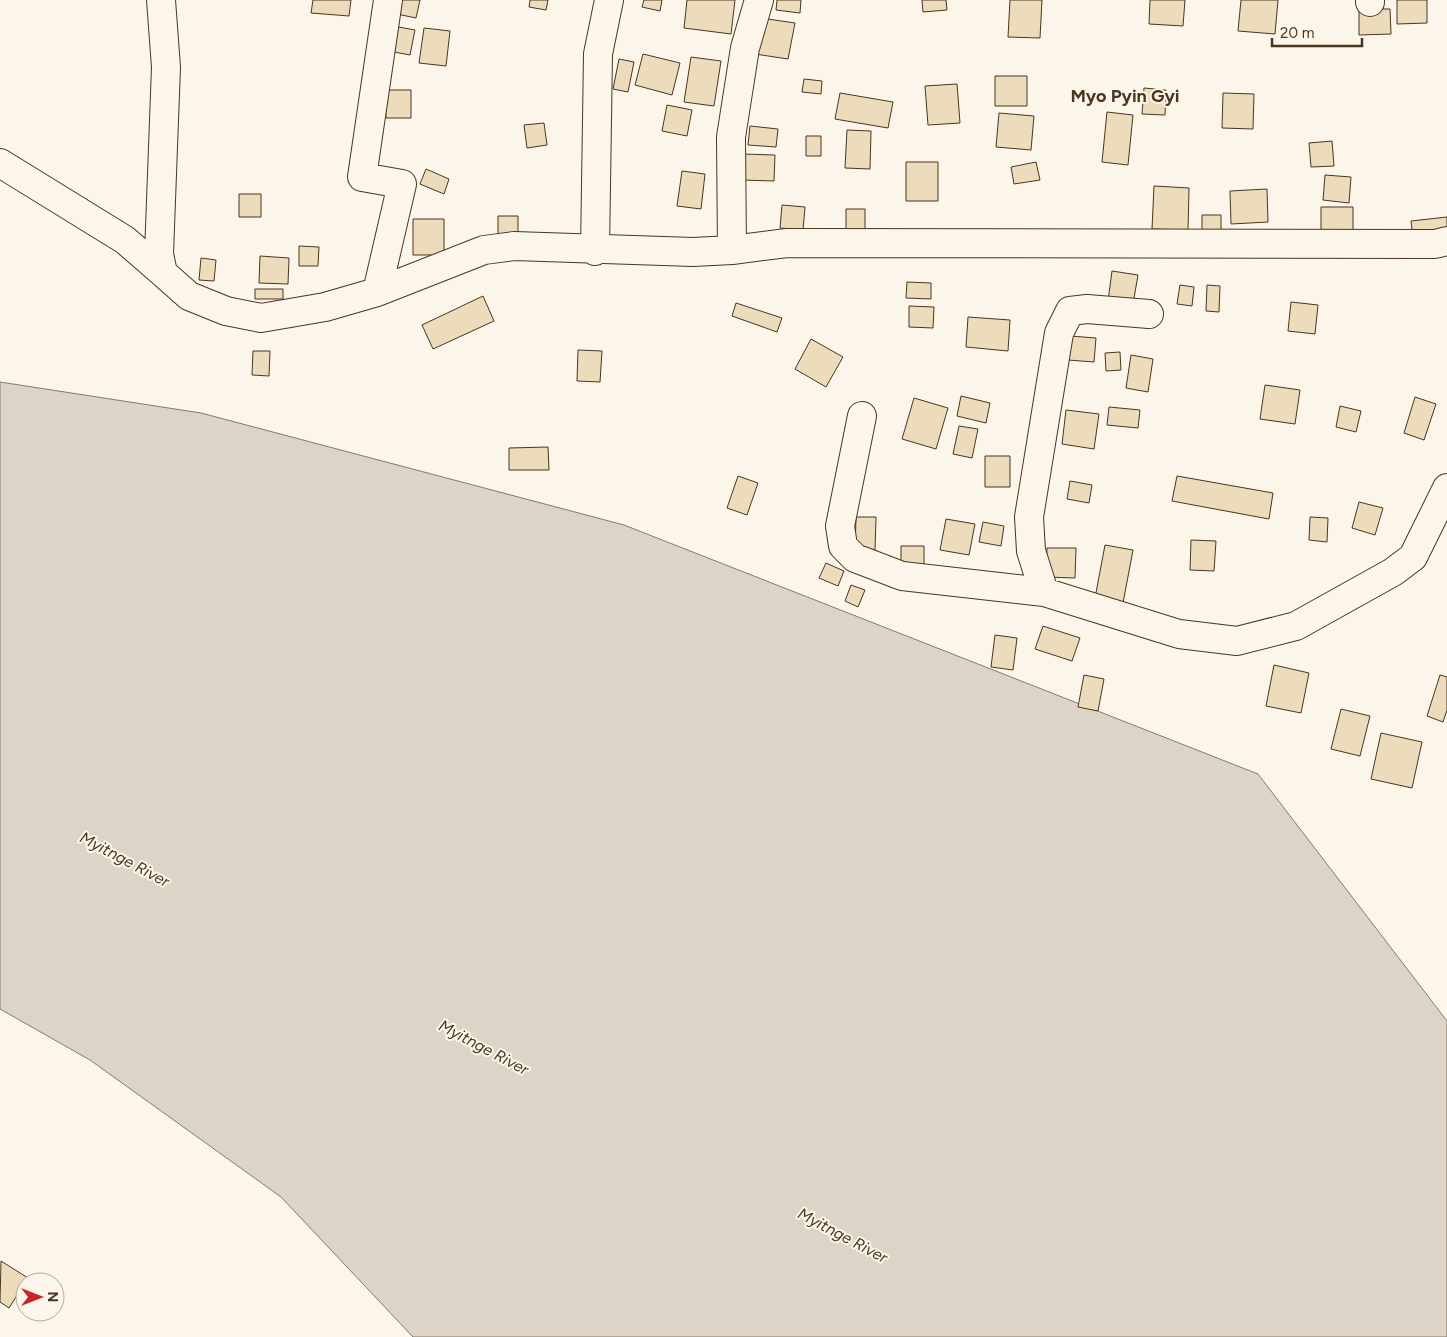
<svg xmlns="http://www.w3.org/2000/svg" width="1447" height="1337" font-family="Figtree,sans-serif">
  <rect width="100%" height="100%" fill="#fbf6e9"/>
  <path fill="#dcd4c6" stroke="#887966" d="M0,382L201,413L624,525L1258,774L1447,1021V1337H413L281,1197L90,1060L0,1009Z"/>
  <path fill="#ecdcbc" stroke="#4a3520" d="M313,0H351L349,16L311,13Z
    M396,0H420L416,18L392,13Z
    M530,0H548L546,10L529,7Z
    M644,0H662L660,11L642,7Z
    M687,0H735L731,34L684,28Z
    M777,0H801L800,13L776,10Z
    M922,0H946L947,10L923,12Z
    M1010,0H1042L1040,38L1008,37Z
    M1150,0H1185L1183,26L1149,24Z
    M1241,0H1278L1275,34L1238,31Z
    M1397,0H1427V23L1397,24Z
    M1359,9H1390L1391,34L1359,35Z
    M761,18L795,23L788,59L755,54Z
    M393,26L415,30L410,55L389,51Z
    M424,28L450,31L446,66L419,63Z
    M643,54L680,63L672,95L635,85Z
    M691,57L721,61L714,106L684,102Z
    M619,59L634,62L628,92L613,89Z
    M995,76H1027V106H995Z
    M804,79L822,81L821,94L802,92Z
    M957,84L960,123L928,125L925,86Z
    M1144,88L1166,90L1165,115L1142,114Z
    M385,90H411V118H386Z
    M840,93L893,102L888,128L835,119Z
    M1223,93L1254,94L1253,129L1222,128Z
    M667,105L692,110L687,136L662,131Z
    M1107,112L1133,115L1128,165L1102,162Z
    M999,113L1034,116L1031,150L996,147Z
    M544,123L547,145L527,148L524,125Z
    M750,126L778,129L776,147L748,145Z
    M847,130L871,131L870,169L845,168Z
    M806,136H821V156H806Z
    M1332,141L1334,166L1311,167L1309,143Z
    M742,154L775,155L774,181L741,180Z
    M906,162H938V201H906Z
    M1036,162L1040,180L1014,184L1011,167Z
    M426,169L449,179L444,194L420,184Z
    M682,171L705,174L701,209L677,206Z
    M1325,175L1351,177L1349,203L1323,200Z
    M1154,186L1189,188L1188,230L1152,229Z
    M1267,189L1268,222L1231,224L1230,191Z
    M239,194H261V217H239Z
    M782,205L805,207L803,230L780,228Z
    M1321,207H1353V236H1321Z
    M846,209H865V235H846Z
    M1202,215H1221V236H1202Z
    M498,216H518V244H498Z
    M1447,217V234L1413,238L1411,221Z
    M413,219H444V255H413Z
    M299,246L319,247L318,266H299Z
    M260,256L289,258L288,284L259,283Z
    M201,258L216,260L214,281L199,280Z
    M1112,271L1138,275L1133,304L1108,301Z
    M907,282L931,283V299L906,298Z
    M1180,285L1194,287L1192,306L1177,304Z
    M1207,285L1220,286L1219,312L1206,311Z
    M255,289H283V299H255Z
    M483,296L494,321L433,349L422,325Z
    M1291,302L1318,305L1315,334L1288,331Z
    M736,303L782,318L777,332L732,316Z
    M909,306L934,307L933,328L909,327Z
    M968,317L1010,320L1008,351L966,347Z
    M1070,336L1096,338L1094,362L1068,360Z
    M811,339L843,357L826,387L795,369Z
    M578,350L602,351L600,382L577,381Z
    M253,351H270L269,376L252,375Z
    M1120,352L1121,370L1106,371L1105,353Z
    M1131,355L1153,359L1148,392L1126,388Z
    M1265,385L1300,390L1295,424L1260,419Z
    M961,396L990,403L986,423L957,416Z
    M1415,397L1436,404L1424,440L1404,433Z
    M914,398L948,408L936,449L902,439Z
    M1340,406L1361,411L1356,432L1336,427Z
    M1109,407L1140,410L1138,428L1107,425Z
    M1066,410L1099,414L1094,449L1062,444Z
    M959,426L978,429L972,458L953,454Z
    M548,447L549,470H509V448Z
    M985,456H1010V487H985Z
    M738,476L758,483L747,515L727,508Z
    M1177,476L1273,493L1269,519L1172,501Z
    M1070,481L1092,485L1089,503L1067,499Z
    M1359,502L1383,508L1375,535L1352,528Z
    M856,517H876L875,550H855Z
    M1310,517L1328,518L1327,542L1309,540Z
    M946,519L975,524L969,555L940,550Z
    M983,522L1004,526L1001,546L979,542Z
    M1191,540L1216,541L1214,571L1190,570Z
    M1105,545L1133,550L1123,603L1095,598Z
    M901,546H924V574H901Z
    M1047,548H1076L1075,578L1046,577Z
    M826,563L844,571L838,586L819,578Z
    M851,585L865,590L858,607L845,601Z
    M1043,626L1080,638L1072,661L1035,649Z
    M995,635L1017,638L1013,670L991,667Z
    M1274,665L1309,673L1301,713L1266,706Z
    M1084,675L1104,679L1098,711L1078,707Z
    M1440,675L1447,677V710L1443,722L1427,716Z
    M1341,709L1370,716L1360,756L1331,749Z
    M1381,733L1422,742L1412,788L1371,779Z
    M1,1261L28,1278L9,1308L0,1302Z"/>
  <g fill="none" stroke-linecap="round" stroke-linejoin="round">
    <g stroke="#4a3520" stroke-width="30">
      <path id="minor" d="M161,0L166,67L159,254L163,273L189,296L226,311L261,318L325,307L377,292L484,250L514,246L693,252L732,250L787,243L1435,244L1447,241
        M1370,0V2
        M0,163L125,240L163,273
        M732,250L731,137L745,48L759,0
        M595,251L598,54L609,0
        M377,292L402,184L362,177L388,0
        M862,416L840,526L843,546L855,558L902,576L1044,592L1179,634L1237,641L1296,626L1393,572L1413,557L1447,488
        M1044,592L1031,551L1029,517L1059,333L1070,311L1087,309L1149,314"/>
    </g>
    <use href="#minor" stroke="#fbf6e9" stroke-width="28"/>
  </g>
  <g text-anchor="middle" stroke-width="4" stroke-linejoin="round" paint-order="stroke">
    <g font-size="16" font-style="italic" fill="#4a3520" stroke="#fbf6e9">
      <text transform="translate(125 859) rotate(28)" y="6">Myitnge River</text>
      <text transform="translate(484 1047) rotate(28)" y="6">Myitnge River</text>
      <text transform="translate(843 1235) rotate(28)" y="6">Myitnge River</text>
    </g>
    <g font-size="18" font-weight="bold" fill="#4a3520" stroke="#fbf6e9">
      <text x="1125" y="102">Myo Pyin Gyi</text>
    </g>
  </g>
  <g transform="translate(40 1297) rotate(90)"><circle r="24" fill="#fbf6e9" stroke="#b4a999"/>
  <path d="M0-4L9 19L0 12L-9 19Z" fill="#c62828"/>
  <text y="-8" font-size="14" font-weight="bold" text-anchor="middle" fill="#4a3520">N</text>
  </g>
  <path d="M1272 38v8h90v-8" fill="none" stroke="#4a3520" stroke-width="2.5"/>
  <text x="1280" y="38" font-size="15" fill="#4a3520" stroke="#fbf6e9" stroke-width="4" paint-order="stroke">20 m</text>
</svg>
